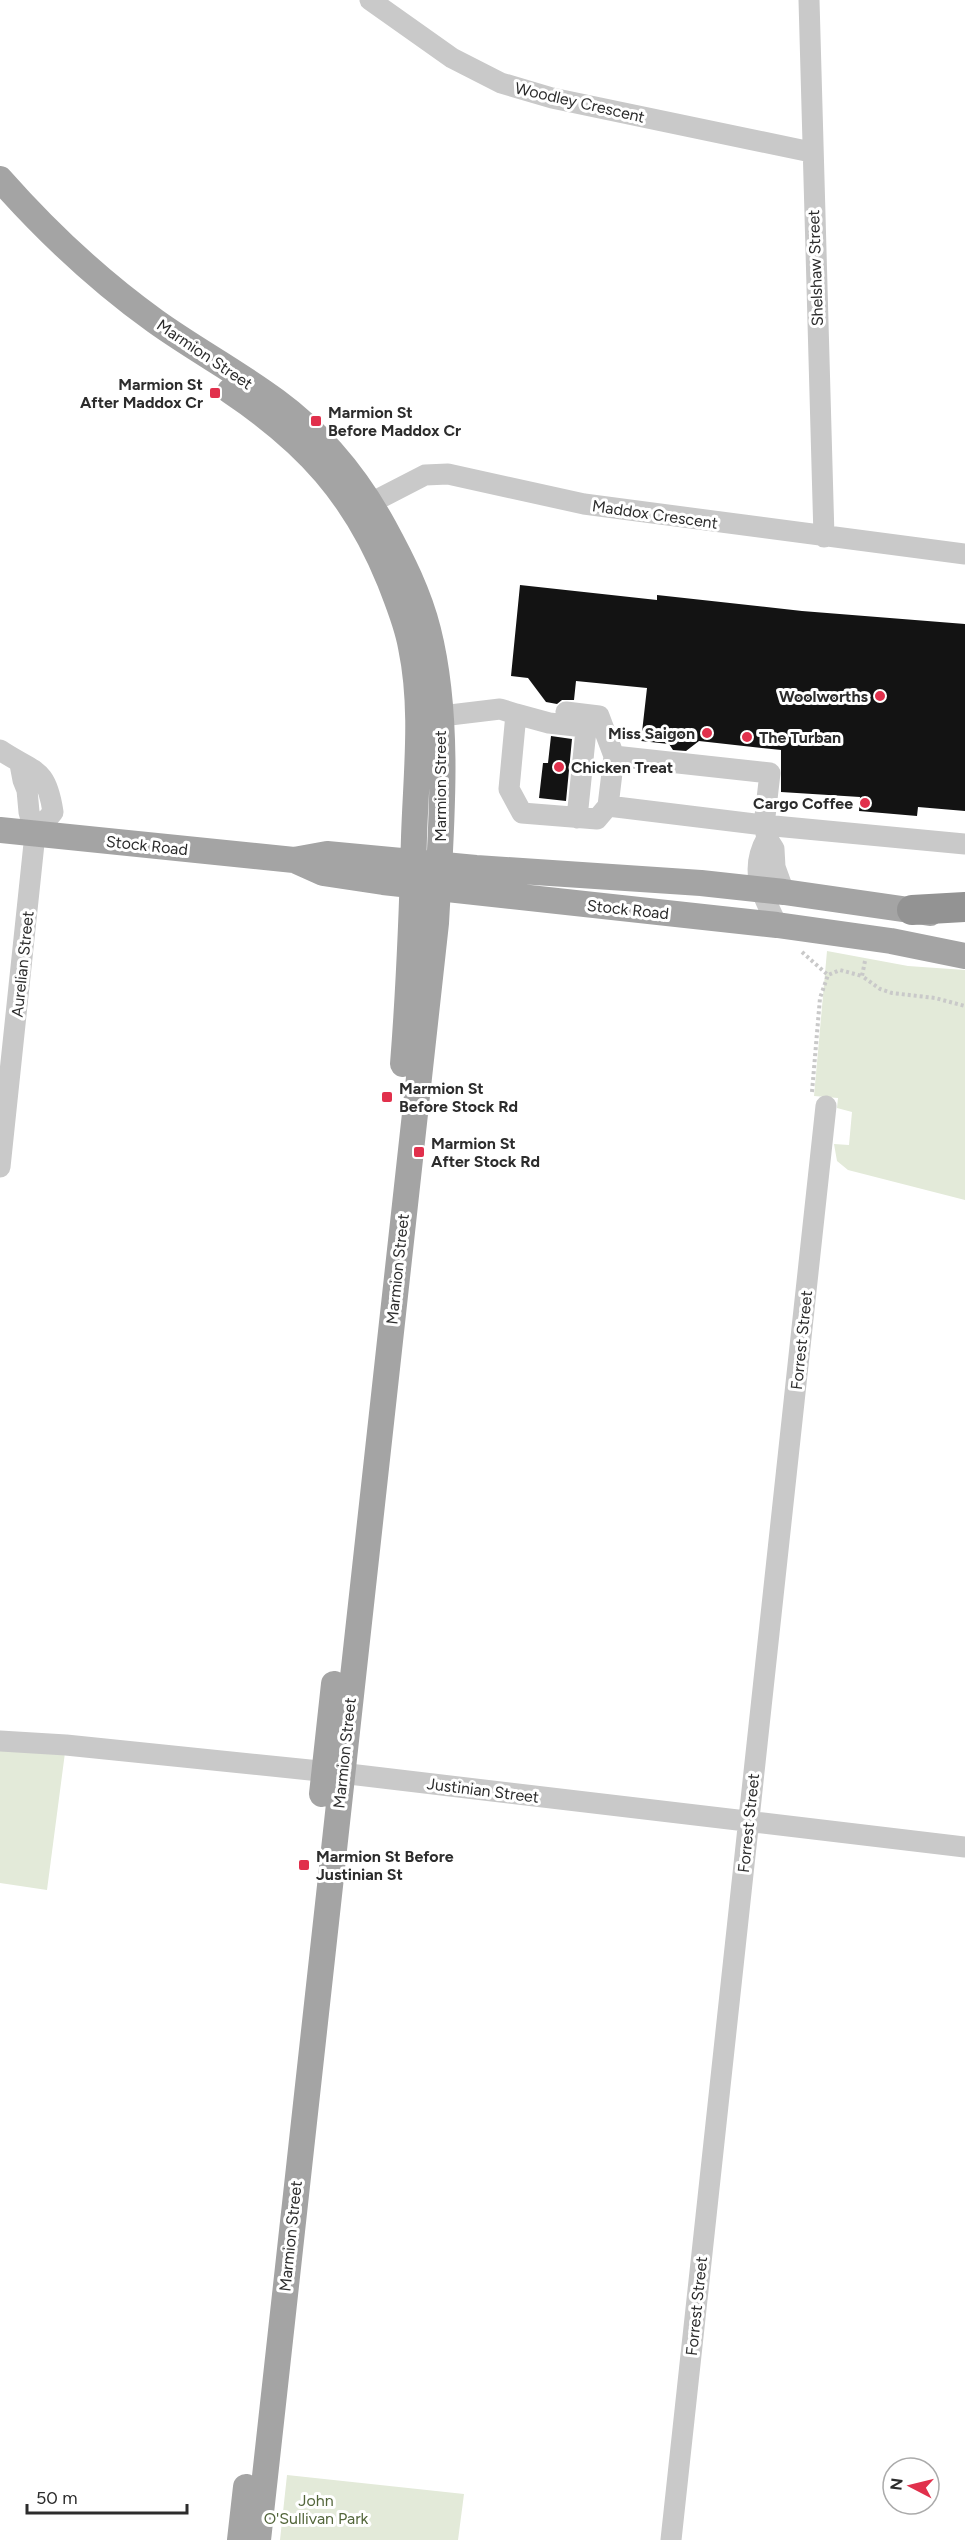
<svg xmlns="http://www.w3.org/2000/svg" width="965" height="2540" font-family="Figtree,sans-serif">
  <rect width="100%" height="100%" fill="#fff"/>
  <path fill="#e3ead9" d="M827,951L908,966L965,970V1200L848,1170L837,1161L834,1144L849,1145L852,1112L837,1108L838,1098L814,1096Z
    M0,1741L66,1745L47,1890L0,1883Z
    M287,2475L464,2494L458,2540H280Z"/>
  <path fill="#131313" d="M520,585L657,600V595L802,611L965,624V811L918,807L917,816L859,811L860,797L781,792V750L699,741L686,751L673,750L669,744L641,741L647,688L576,681L574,700H562L557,704L546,702L528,678L511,676Z
    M551,736L572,739L566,801L539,798L543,763H548Z"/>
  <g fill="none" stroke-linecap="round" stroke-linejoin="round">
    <path stroke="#c9c9c9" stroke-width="4" stroke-dasharray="3 3" stroke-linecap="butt" d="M802,952L828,975L840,970L862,976
      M865,961L862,976L880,989L892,993L935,998L965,1006
      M812,1092L820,998L828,975"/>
    <path stroke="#c9c9c9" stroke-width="21" d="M370,0L452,58L501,83L552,98L811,152
      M809,0L824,537
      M357,510L425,475L448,474L584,504L965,554
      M566,712L599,716L614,756
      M516,714L549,723L584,727L586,730L577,818
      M425,718L500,709L516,714L509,789L522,813L597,819L608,806L764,825L965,844
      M0,750C34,773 46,766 53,812L35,834
      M608,806L614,756L770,773L764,825L767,838L774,849L775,867L784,892
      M767,838C748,871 763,895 777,925
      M0,1167L35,834L29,812L27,790L23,780L20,764
      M0,1741L66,1745L349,1774L965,1847
      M671,2540L826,1106"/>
    <path stroke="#a4a4a4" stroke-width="26" d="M0,179C46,231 98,280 155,321C194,349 237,372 276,401C321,434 357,478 384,527C402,560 419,594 428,630C451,721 441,830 436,923L258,2540
      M230,391C306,442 355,495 390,582C398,603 407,624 411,647C424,709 416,774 414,837C412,913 409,988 403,1064
      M0,830L294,860L327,854L476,868L701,883L784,892L930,913
      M294,860L323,873L383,882L777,925L891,941L965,956
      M322,1794L334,1684
      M240,2540L246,2487"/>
    <path stroke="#939393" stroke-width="30" d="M912,910L965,907"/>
  </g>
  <g fill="#e1304c" stroke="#fff" stroke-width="2">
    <rect x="209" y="387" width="12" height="12" rx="3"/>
    <rect x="310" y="415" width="12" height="12" rx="3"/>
    <circle cx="880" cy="696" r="6"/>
    <circle cx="707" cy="733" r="6"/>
    <circle cx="747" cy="737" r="6"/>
    <circle cx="559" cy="767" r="6"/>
    <circle cx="865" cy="803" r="6"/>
    <rect x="381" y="1091" width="12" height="12" rx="3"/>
    <rect x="413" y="1146" width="12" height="12" rx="3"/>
    <rect x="298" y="1859" width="12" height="12" rx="3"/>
  </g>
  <g text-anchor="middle" stroke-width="6" stroke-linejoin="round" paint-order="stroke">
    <g font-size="16" fill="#2c2c2c" stroke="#fff">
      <text transform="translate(580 102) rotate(13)" y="6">Woodley Crescent</text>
      <text transform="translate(815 268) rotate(-92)" y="6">Shelshaw Street</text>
      <text transform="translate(205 354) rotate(34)" y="6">Marmion Street</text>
      <text transform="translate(655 514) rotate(8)" y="6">Maddox Crescent</text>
      <text transform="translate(440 786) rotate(-90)" y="6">Marmion Street</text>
      <text transform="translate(147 845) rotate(6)" y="6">Stock Road</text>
      <text transform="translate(628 909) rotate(6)" y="6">Stock Road</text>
      <text transform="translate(22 964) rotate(-84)" y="6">Aurelian Street</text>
      <text transform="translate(397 1269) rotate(-84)" y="6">Marmion Street</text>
      <text transform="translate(801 1340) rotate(-84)" y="6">Forrest Street</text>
      <text transform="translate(344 1753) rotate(-84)" y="6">Marmion Street</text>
      <text transform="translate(483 1790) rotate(7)" y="6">Justinian Street</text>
      <text transform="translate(748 1823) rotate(-84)" y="6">Forrest Street</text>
      <text transform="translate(290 2236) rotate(-84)" y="6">Marmion Street</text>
      <text transform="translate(696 2306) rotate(-84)" y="6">Forrest Street</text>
    </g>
    <g font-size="16" font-weight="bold" fill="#2c2c2c" stroke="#fff" text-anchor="start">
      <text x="203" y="390" text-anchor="end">Marmion St<tspan x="203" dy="18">After Maddox Cr</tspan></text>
      <text x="328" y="418">Marmion St<tspan x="328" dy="18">Before Maddox Cr</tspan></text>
      <text x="868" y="702" text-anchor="end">Woolworths</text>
      <text x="695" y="739" text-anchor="end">Miss Saigon</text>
      <text x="759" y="743">The Turban</text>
      <text x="571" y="773">Chicken Treat</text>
      <text x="853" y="809" text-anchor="end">Cargo Coffee</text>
      <text x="399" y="1094">Marmion St<tspan x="399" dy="18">Before Stock Rd</tspan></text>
      <text x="431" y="1149">Marmion St<tspan x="431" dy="18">After Stock Rd</tspan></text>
      <text x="316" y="1862">Marmion St Before<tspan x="316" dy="18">Justinian St</tspan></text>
    </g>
    <g font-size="16" fill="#53663b" stroke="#fff">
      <text x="316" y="2506">John<tspan x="316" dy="18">O'Sullivan Park</tspan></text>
    </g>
  </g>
  <g transform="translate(911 2486) rotate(277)"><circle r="28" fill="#ffffff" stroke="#ababab" stroke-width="1.5"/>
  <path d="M0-4.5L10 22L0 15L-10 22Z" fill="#e1304c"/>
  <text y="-9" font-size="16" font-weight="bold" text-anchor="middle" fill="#2c2c2c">N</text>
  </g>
  <path d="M27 2504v9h160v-9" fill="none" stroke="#2c2c2c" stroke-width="3"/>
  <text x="36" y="2504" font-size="18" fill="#2c2c2c" stroke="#ffffff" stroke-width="4.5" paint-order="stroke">50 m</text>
</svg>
